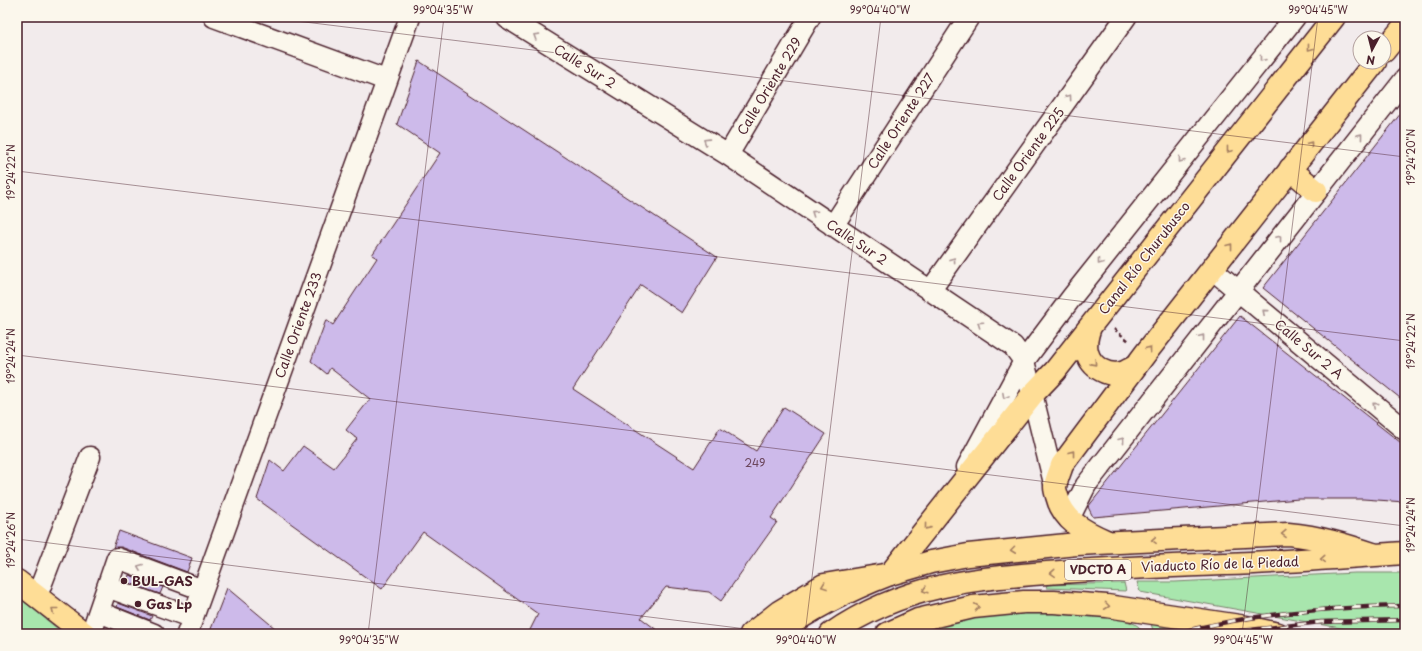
<svg xmlns="http://www.w3.org/2000/svg" width="1422" height="651" font-family="'Playpen Sans',sans-serif">
  <rect width="100%" height="100%" fill="#f2ebec"/>
  <filter id="ink" filterUnits="userSpaceOnUse"><feTurbulence type="fractalNoise" baseFrequency=".025" numOctaves="2"/><feDisplacementMap in="SourceGraphic" scale="8" xChannelSelector="R" yChannelSelector="G"/><feConvolveMatrix kernelMatrix="1 2 1 2 8 2 1 2 1" color-interpolation-filters="sRGB"/></filter>
  <g filter="url(#ink)">
    <path fill="#a8e6ad" stroke="#79826c" d="M1355,573H1405V634H1374L1140,592L1137,582H1175Z
      M1124,583L1126,591L1047,588L1046,585Z
      M17,596L63,633L64,634H17Z
      M1034,611L1110,615L1135,624L1139,627L1142,634H912L961,619Z
      M1150,620L1178,625L1180,634H1154Z"/>
    <path fill="#cdbaea" stroke="#4a1f2b" d="M419,61L717,257L682,313L641,285L573,389L694,468L720,428L756,451L784,407L826,434L771,518L777,522L721,601L709,592L666,587L641,618L662,634H528L538,614L423,532L382,589L257,499L270,460L284,471L303,446L334,468L357,439L346,430L370,399L330,368L327,374L311,361L326,320L333,325L377,258L372,255L440,153L397,124Z
      M1405,108V402L1263,288Z
      M1240,316L1405,446V502L1363,499H1299L1093,517L1088,507Z
      M119,531L192,558L187,572L121,547L113,548Z
      M129,575L163,587L160,594L126,582Z
      M227,588L282,634H209Z
      M118,603L152,616L150,620L117,607Z"/>
    <g fill="none" stroke-linecap="round" stroke-linejoin="round">
      <g stroke="#4a1f2b" stroke-width="23">
        <path id="minor" d="M214,17L386,80
          M506,17L728,155L1013,346L1024,361L1055,487
          M728,155L810,17
          M833,226L969,17
          M1212,269L1405,430
          M930,291L1126,17
          M967,467L1024,361L1072,297L1295,17
          M1069,519L1086,485L1405,79
          M107,587L193,618
          M37,596L90,457
          M99,612L154,634
          M91,634L117,558L203,590
          M187,634L410,17"/>
      </g>
      <g stroke="#4a1f2b" stroke-width="25">
        <path id="major" d="M1384,51L1405,25
          M1290,169L1316,191
          M1090,327C1087,335 1085,344 1087,352C1091,368 1109,378 1125,372C1129,370 1133,368 1136,366
          M1106,541C1085,532 1063,521 1057,496C1056,493 1055,489 1055,487C1056,480 1060,472 1062,465L1145,354L1375,62
          M890,574L1032,395L1055,371L1334,17
          M17,581L85,634
          M751,634L779,612L824,585L890,574L931,562L968,555L1077,544L1288,534C1320,537 1346,545 1376,555
          M831,634C903,584 976,578 1061,572C1116,568 1172,566 1227,564C1287,562 1346,557 1405,553"/>
      </g>
      <g stroke="#4a1f2b" stroke-width="25">
        <path id="highway" d="M776,634C812,608 848,590 890,574
          M887,634L918,620L973,607L1024,602H1054L1107,606L1246,627L1278,634"/>
      </g>
      <path stroke="#4a1f2b" stroke-width="2.5" stroke-dasharray="4 3" stroke-linecap="butt" d="M1114,329L1129,341"/>
      <use href="#minor" stroke="#fbf7ec" stroke-width="20"/>
      <use href="#major" stroke="#fedd96" stroke-width="22"/>
      <use href="#highway" stroke="#fedd96" stroke-width="22"/>
      <g stroke="#4a1f2b" stroke-width="4.5">
        <path id="rail" d="M1174,634C1248,614 1328,607 1405,606
          M1226,634L1240,631L1321,622L1405,620"/>
      </g>
      <use href="#rail" stroke="#fbf7ec" stroke-width="3" stroke-dasharray="9" stroke-linecap="butt"/>
    </g>
    <defs><path id="oneway-chevron" d="M-2-3.5L2.5 0L-2 3.5" fill="none" stroke-width="1.6" stroke-linecap="round" stroke-linejoin="round"/></defs>
    <g stroke="#ab9695">
      <use href="#oneway-chevron" transform="translate(536 36) rotate(-148)"/>
      <use href="#oneway-chevron" transform="translate(1262 59) rotate(128)"/>
      <use href="#oneway-chevron" transform="translate(1069 97) rotate(-54)"/>
      <use href="#oneway-chevron" transform="translate(1360 136) rotate(-51)"/>
      <use href="#oneway-chevron" transform="translate(706 141) rotate(-148)"/>
      <use href="#oneway-chevron" transform="translate(1181 160) rotate(128)"/>
      <use href="#oneway-chevron" transform="translate(814 213) rotate(-146)"/>
      <use href="#oneway-chevron" transform="translate(1279 238) rotate(-52)"/>
      <use href="#oneway-chevron" transform="translate(953 260) rotate(-54)"/>
      <use href="#oneway-chevron" transform="translate(1100 262) rotate(128)"/>
      <use href="#oneway-chevron" transform="translate(1265 312) rotate(-140)"/>
      <use href="#oneway-chevron" transform="translate(980 324) rotate(-146)"/>
      <use href="#oneway-chevron" transform="translate(1202 337) rotate(-52)"/>
      <use href="#oneway-chevron" transform="translate(1005 396) rotate(118)"/>
      <use href="#oneway-chevron" transform="translate(1375 405) rotate(-140)"/>
      <use href="#oneway-chevron" transform="translate(1122 440) rotate(-52)"/>
      <use href="#oneway-chevron" transform="translate(140 567) rotate(-159)"/>
    </g>
    <g stroke="#a47e60">
      <use href="#oneway-chevron" transform="translate(1310 48) rotate(128)"/>
      <use href="#oneway-chevron" transform="translate(1310 144) rotate(-52)"/>
      <use href="#oneway-chevron" transform="translate(1229 150) rotate(128)"/>
      <use href="#oneway-chevron" transform="translate(1230 246) rotate(-52)"/>
      <use href="#oneway-chevron" transform="translate(1149 349) rotate(-52)"/>
      <use href="#oneway-chevron" transform="translate(1094 363) rotate(48)"/>
      <use href="#oneway-chevron" transform="translate(1072 453) rotate(-52)"/>
      <use href="#oneway-chevron" transform="translate(927 527) rotate(129)"/>
      <use href="#oneway-chevron" transform="translate(1284 534) rotate(179)"/>
      <use href="#oneway-chevron" transform="translate(1154 540) rotate(177)"/>
      <use href="#oneway-chevron" transform="translate(1013 550) rotate(173)"/>
      <use href="#oneway-chevron" transform="translate(1323 559) rotate(176)"/>
      <use href="#oneway-chevron" transform="translate(1053 573) rotate(176)"/>
      <use href="#oneway-chevron" transform="translate(824 586) rotate(160)"/>
      <use href="#oneway-chevron" transform="translate(925 590) rotate(164)"/>
      <use href="#oneway-chevron" transform="translate(1107 606) rotate(7)"/>
      <use href="#oneway-chevron" transform="translate(977 607) rotate(-8)"/>
      <use href="#oneway-chevron" transform="translate(54 610) rotate(-142)"/>
    </g>
  </g>
  <path fill="none" stroke="#4a1f2b" stroke-width="1" stroke-opacity="0.45" d="M264,17L1405,157M17,171L1405,341M17,355L1405,526M17,539L787,634M368,634L444,17M805,634L881,17M1242,634L1318,17"/>
  <g fill="#4a1f2b" stroke="#fbf7ec" stroke-width="1.5">
    <circle cx="124" cy="581" r="4"/>
    <circle cx="138" cy="604" r="4"/>
  </g>
  <g text-anchor="middle" stroke-width="3" stroke-linejoin="round" paint-order="stroke">
    <g font-size="11" fill="#6b465b">
      <text x="755" y="467">249</text>
    </g>
    <rect fill="#fbf7ec" stroke="#7f6065" stroke-width="1" x="1065" y="560" width="66" height="20" rx="3"/>
    <g font-size="12" font-weight="bold" fill="#4a1f2b">
      <text x="1098" y="574">VDCTO A</text>
    </g>
    <g font-size="13" fill="#4a1f2b" stroke="#fbf7ec">
      <text transform="translate(585 66) rotate(32)" y="5">Calle Sur 2</text>
      <text transform="translate(769 86) rotate(-59)" y="5">Calle Oriente 229</text>
      <text transform="translate(901 121) rotate(-57)" y="5">Calle Oriente 227</text>
      <text transform="translate(1028 154) rotate(-54)" y="5">Calle Oriente 225</text>
      <text transform="translate(857 242) rotate(34)" y="5">Calle Sur 2</text>
      <text transform="translate(1144 258) rotate(-52)" y="5">Canal Río Churubusco</text>
      <text transform="translate(298 325) rotate(-70)" y="5">Calle Oriente 233</text>
      <text transform="translate(1309 349) rotate(40)" y="5">Calle Sur 2 A</text>
      <text transform="translate(1220 564) rotate(-2)" y="5">Viaducto Río de la Piedad</text>
    </g>
    <g font-size="13" font-weight="bold" fill="#4a1f2b" stroke="#fbf7ec" text-anchor="start">
      <text x="132" y="586">BUL-GAS</text>
      <text x="146" y="609">Gas Lp</text>
    </g>
  </g>
  <rect width="1422" height="651" fill="none" stroke="#fbf7ec" stroke-width="44"/>
  <g transform="translate(1372 50) rotate(187)"><circle r="19" fill="#fbf7ec" stroke="#b4a19f"/>
  <path d="M0-3L7 15L0 10L-7 15Z" fill="#4a1f2b"/>
  <text y="-6" font-size="11" font-weight="bold" text-anchor="middle" fill="#4a1f2b">N</text>
  </g>
  <rect x="22" y="22" width="1378" height="607" fill="none" stroke="#4a1f2b" stroke-width="1.5"/>
  <g font-size="10" text-anchor="middle" fill="#4a1f2b">
    <text x="443" y="14">99°04'35"W</text>
    <text x="880" y="14">99°04'40"W</text>
    <text x="1318" y="14">99°04'45"W</text>
    <text transform="translate(1411 157) rotate(-90)" y="4">19°24'20"N</text>
    <text transform="translate(11 172) rotate(-90)" y="4">19°24'22"N</text>
    <text transform="translate(1411 341) rotate(-90)" y="4">19°24'22"N</text>
    <text transform="translate(11 356) rotate(-90)" y="4">19°24'24"N</text>
    <text transform="translate(1411 525) rotate(-90)" y="4">19°24'24"N</text>
    <text transform="translate(11 540) rotate(-90)" y="4">19°24'26"N</text>
    <text x="369" y="644">99°04'35"W</text>
    <text x="806" y="644">99°04'40"W</text>
    <text x="1243" y="644">99°04'45"W</text>
  </g>
</svg>
